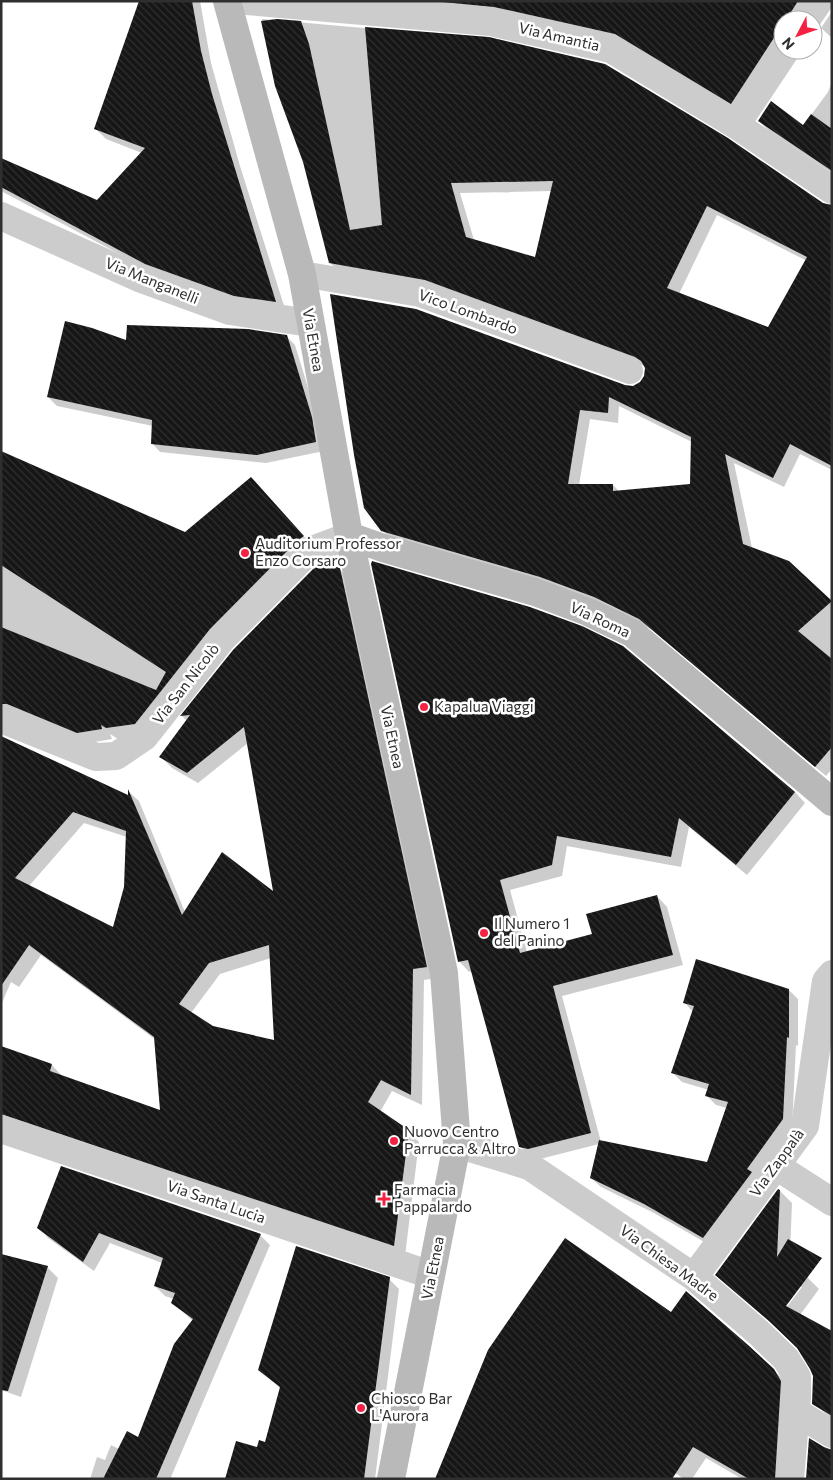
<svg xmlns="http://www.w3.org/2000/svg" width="833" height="1480" font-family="Commissioner,sans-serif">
  <defs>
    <pattern id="building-back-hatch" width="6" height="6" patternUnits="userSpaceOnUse" patternTransform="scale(1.25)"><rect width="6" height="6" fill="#161616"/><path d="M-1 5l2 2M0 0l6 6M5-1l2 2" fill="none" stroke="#303030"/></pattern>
  </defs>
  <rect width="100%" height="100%" fill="#fff"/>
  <path fill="#0003" fill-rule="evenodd" d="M140,1H200L211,63L240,166L286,312L246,306L157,274L1,191V159L97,201L142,153L106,139L95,128Z
    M319,1H806V20H783V50L743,114L627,45Z
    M831,13H832V38L821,28Z
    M262,19L488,39L823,204L832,207V470L800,454L784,487L734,463L752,548L788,562L832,603V769L826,776L651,629L605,607L393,541L382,530L365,508L625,386L633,387L641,383L645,376V366L436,290L341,273L330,263L305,162L277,86ZM552,191L536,259L474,240L460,193ZM717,215L807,261L769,328L679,294ZM619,406L692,442L691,486L620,492L613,485H579L590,419L618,423Z
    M832,82V173L769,131L759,121L803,126L828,92Z
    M286,336L295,345L320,427L324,451L266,463L160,452L152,443L153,426L57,406L48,397L127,342Z
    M1,452L185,534L262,490L314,548L146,734L118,739L110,734L112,739L89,743L1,719Z
    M372,564L795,792L805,803L747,875L689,827L681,867L567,846L562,876L510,890L527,952L593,935L657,896L667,907L683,965L562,996L601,1142L708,1163L727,1108L716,1105L707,1096L709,1090L682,1082L673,1073L693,1012L684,1002L789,990L798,999V1046L796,1045L792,1128L713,1247L654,1213L601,1187L591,1178L599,1144L540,1159L531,1157L520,1146L472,971L469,972L459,961Z
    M330,567L339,569L351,580L437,978L424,980L422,1105L392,1091L380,1112L408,1131L419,1142L405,1256L1,1123V1047L52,1065L63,1077L161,1112L156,1040L41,955L19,987L11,982L1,1005V738L129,797V792L139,801L185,912L274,894L248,743L198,783L172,768L161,757L187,721L182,716L234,651ZM84,823L127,837L126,888L114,929L29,886ZM271,958L275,1041L212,1028L191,1013L220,974Z
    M779,1190L792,1203L789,1277H807L819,1289L800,1315L832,1335V1419L813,1403L814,1376L811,1368L799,1348L729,1286ZM799,1287H802L783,1312L781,1311Z
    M38,1227L260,1235L270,1245L171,1477L175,1479H90L97,1457L105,1460L111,1445L119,1449L138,1439L193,1321L173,1303L174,1299L165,1296L155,1286L162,1263L110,1243L94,1271L48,1238Z
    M1,1254L47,1267L58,1278L21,1397L1,1390Z
    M389,1279L399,1289L375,1479H226L257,1449L266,1444L281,1389L260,1370Z
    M672,1314L748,1345L786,1382L787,1479H742L706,1458L692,1479H684L655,1459Z"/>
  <path fill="url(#building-back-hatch)" fill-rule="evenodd" d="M139,1H192L201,51L212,94L276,302L234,296L145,264L1,187V158L97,200L145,148L94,129Z
    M432,1H798L786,20H783V24L731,104L615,34L494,7Z
    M277,19L301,21L309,44L350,230L382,225L365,27L489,37L605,64L728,138L823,203L832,205V466L790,444L773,478L725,454L743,544L789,561L832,601L798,631L832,659V747L815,767L639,619L594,597L540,577L381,531L364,508L354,455L330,294L416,309L625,385L633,386L640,382L644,376L645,368L641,361L635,357L425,280L329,263L303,162L275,86L261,21ZM553,181L535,257L466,237L451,183ZM707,206L807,257L768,327L667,288ZM609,397L691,437L690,484L613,491V484H568L580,410L608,413Z
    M771,101L803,125L811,114L832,129V171L758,121Z
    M65,321L92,328L126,340L127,325L248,329L287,335L312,417L316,442L257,455L151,444L152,420L47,397Z
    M1,451L185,532L251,477L304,536L298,540L210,629L135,724L106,728L101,725L102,729L77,733L7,704H1V627L156,690L166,672L1,565Z
    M327,561L330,565L340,568L427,967L413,969L411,1095L381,1080L368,1102L409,1130L394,1246L1,1114V1046L52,1064L50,1071L160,1110L154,1037L29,945L1,986V736L128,795V789L182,915L222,852L273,891L244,727L187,773L159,757L190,715L180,716L233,650L318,564ZM73,812L126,831L124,887L113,927L15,878ZM269,945L274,1040L213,1026L179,1004L209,963Z
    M372,561L530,607L582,626L623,646L795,792L736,865L679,818L671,857L557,836L552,865L500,880L520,953L592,934L586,914L657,895L673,955L553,986L591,1133L528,1149L519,1147L468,960L458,962L371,564Z
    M696,959L789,989V1038L787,1037L783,1119L747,1169L752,1172L703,1238L644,1204L590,1178L599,1140L707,1162L728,1102L705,1096L709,1084L671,1073L694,1006L683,1003Z
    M61,1166L261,1234L156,1479H103L127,1431L138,1437L174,1344L193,1319L171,1303L175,1293L154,1286L163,1258L99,1233L83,1262L37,1228Z
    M778,1189L780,1190L777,1257L788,1239L822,1258L786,1306L832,1331V1416L812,1404L813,1376L810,1369L797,1348L769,1321L715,1275Z
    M565,1238L671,1312L686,1291L748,1345L774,1369L781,1381L775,1479H749L693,1447L672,1479H435L488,1350Z
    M296,1246L390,1277L364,1479H225L236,1441L257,1447L259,1440L265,1442L280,1387L258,1370Z
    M1,1254L48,1266L8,1391L1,1390Z
    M809,1438L824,1447L832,1450V1479H806Z"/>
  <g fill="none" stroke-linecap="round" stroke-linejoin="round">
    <path stroke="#ccc" stroke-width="26" d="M302,274L420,294L630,371"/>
    <path stroke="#ccc" stroke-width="28" d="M247,1L491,22L611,49L736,125L832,190
      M806,20L819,1
      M736,125L786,50
      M1,216L139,278L230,311L310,323
      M1,719L96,757L116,756L144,737L221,640L309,551L349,536
      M1,1129L431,1275
      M457,1144L529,1166L694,1277L759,1333L786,1359L797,1377V1397L790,1479
      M776,1166L832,1202
      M694,1277L805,1126L826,981L832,974
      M796,1412L832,1434"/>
    <path stroke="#b9b9b9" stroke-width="28" d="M227,1L302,274L349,536L444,973L457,1144L391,1479
      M349,536L386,549L535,592L588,612L632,633L832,802"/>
  </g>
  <g fill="#f52142" stroke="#fff" stroke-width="2">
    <circle cx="245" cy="553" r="5"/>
    <circle cx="424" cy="707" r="5"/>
    <circle cx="484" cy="933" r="5"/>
    <circle cx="394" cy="1141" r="5"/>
    <path d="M381.5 1191.5h5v5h5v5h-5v5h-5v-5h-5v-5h5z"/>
    <circle cx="361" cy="1408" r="5"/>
  </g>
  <g text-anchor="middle" stroke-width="5" stroke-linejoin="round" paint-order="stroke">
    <g font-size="15" fill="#2f2f2f" stroke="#fff">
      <text transform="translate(559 37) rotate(13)" y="5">Via Amantia</text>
      <text transform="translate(152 281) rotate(22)" y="5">Via Manganelli</text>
      <text transform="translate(468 312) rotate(20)" y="5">Vico Lombardo</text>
      <text transform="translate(313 340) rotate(80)" y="5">Via Etnea</text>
      <text transform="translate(600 620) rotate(25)" y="5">Via Roma</text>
      <text transform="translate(186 684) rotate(-52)" y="5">Via San Nicolò</text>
      <text transform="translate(392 737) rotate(78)" y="5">Via Etnea</text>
      <text transform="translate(777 1163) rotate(-54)" y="5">Via Zappalà</text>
      <text transform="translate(216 1202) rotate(19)" y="5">Via Santa Lucia</text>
      <text transform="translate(669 1263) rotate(36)" y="5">Via Chiesa Madre</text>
      <text transform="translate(433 1268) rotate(-79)" y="5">Via Etnea</text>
    </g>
    <g font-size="15" fill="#2f2f2f" stroke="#fff" text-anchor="start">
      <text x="255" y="549">Auditorium Professor<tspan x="255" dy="17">Enzo Corsaro</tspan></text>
      <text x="434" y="712">Kapalua Viaggi</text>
      <text x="494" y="929">Il Numero 1<tspan x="494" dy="17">del Panino</tspan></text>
      <text x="404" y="1137">Nuovo Centro<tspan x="404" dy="17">Parrucca &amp; Altro</tspan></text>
      <text x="394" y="1195">Farmacia<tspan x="394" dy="17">Pappalardo</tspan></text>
      <text x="371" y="1404">Chiosco Bar<tspan x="371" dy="17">L'Aurora</tspan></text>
    </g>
  </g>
  <rect width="833" height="1480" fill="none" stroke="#2f2f2f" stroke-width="5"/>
  <g transform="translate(798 35) rotate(229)"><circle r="24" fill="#ffffff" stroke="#acacac"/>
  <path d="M0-4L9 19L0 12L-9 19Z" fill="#f52142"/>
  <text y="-8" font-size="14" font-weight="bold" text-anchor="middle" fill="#2f2f2f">N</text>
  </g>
</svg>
